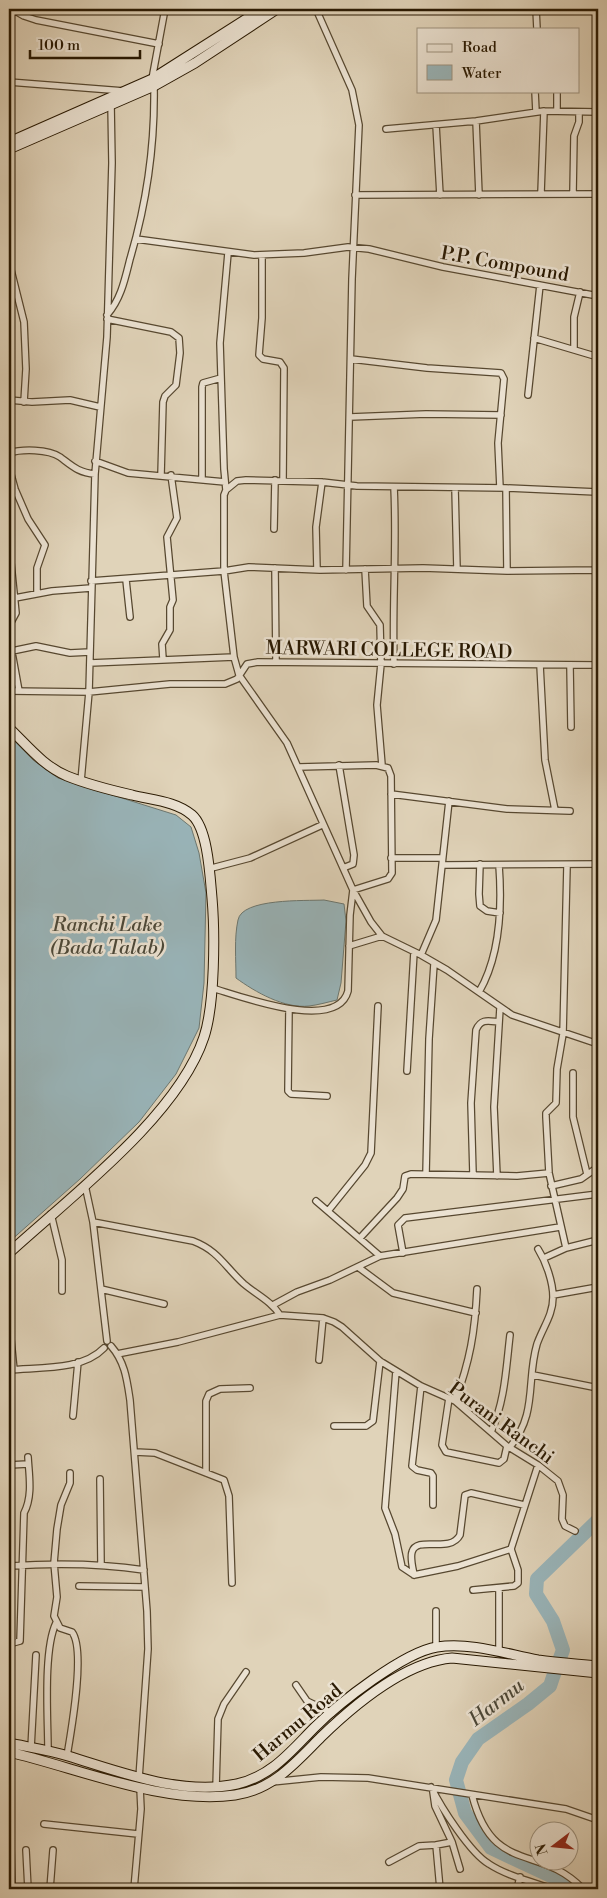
<svg xmlns="http://www.w3.org/2000/svg" width="607" height="1898" font-family="'Libre Bodoni',serif">
  <rect width="100%" height="100%" fill="#e0d3b9"/>
  <filter id="stains"><feTurbulence type="fractalNoise" baseFrequency=".004" numOctaves="4"/><feColorMatrix values="0 0 0 0 .2 0 0 0 0 .09 0 0 0 0 .02 0 0 0 .5 -.17"/></filter>
  <radialGradient id="worn" r=".72"><stop offset=".6" stop-color="#630" stop-opacity="0"/><stop offset="1" stop-color="#630" stop-opacity=".3"/></radialGradient>
  <path fill="#99b5ba" stroke="#6c7770" d="M9,735L33,760L58,778L176,815L191,827L199,853L206,893L204,983L199,1028L176,1074L139,1122L80,1179L9,1242Z
    M324,900L344,904L346,921L341,983L337,1000C328,1002 318,1005 309,1006C285,1009 255,992 236,978C236,960 234,938 238,920C242,898 305,901 324,900Z"/>
  <g fill="none" stroke-linecap="round" stroke-linejoin="round">
    <path stroke="#99b5ba" stroke-width="14" d="M572,1889L570,1885L491,1848L465,1813L456,1780L462,1762L478,1739L528,1704L550,1686L553,1677L563,1650L553,1621L536,1594L537,1579L598,1520"/>
    <g stroke="#574830" stroke-width="8">
      <path id="street" d="M12,9L24,16L36,20L159,44
        M316,9L352,90L359,125L352,279L346,570
        M536,9L537,29
        M152,79L165,9
        M9,82L124,91
        M535,91L536,112
        M557,91V111
        M476,121L479,195
        M436,125L440,195
        M386,129L476,121L544,111L598,112
        M541,193L544,111
        M573,193L574,136L579,122V112
        M355,195L598,194
        M136,239L254,255L304,253L348,247L369,249L443,267L598,296
        M262,255V318L259,355L263,359L280,362L284,368L283,480
        M9,262L24,322L26,369L24,402
        M107,315C121,299 125,279 130,259C147,202 155,146 154,86
        M107,319L171,332L179,338L180,353L176,385L165,396L163,402L161,475
        M534,338L598,357
        M574,349V317L580,292
        M351,359L427,368L501,373L504,379L498,443L500,488
        M528,395L540,285
        M9,400L32,402L70,400L100,407
        M350,417L426,414L501,415
        M598,426V750
        M9,453C22,449 48,449 60,457C72,466 79,473 95,474
        M95,461L128,473L225,482
        M9,467L15,489L28,519L45,545L37,568V593
        M202,479V387L203,383L221,378
        M455,488L457,569
        M506,488L507,571
        M226,490L224,469L220,343L228,253
        M597,492L506,488L357,486L322,482L246,480L237,481L226,490L224,495V571L249,567L320,570L423,568L507,571L598,570
        M274,529L275,480
        M9,543L16,613L9,626
        M275,568L276,662
        M365,569L367,606L380,625L381,664L377,705L382,765
        M317,570L316,527L322,482
        M126,580L130,617
        M91,581L224,571L234,657L239,675L287,743L353,890L350,915L348,991C337,1033 240,996 212,988
        M15,598L52,591L91,588
        M9,636L19,691
        M12,651L36,646L70,653L90,652
        M163,659L162,644L170,630V607L173,600L167,537L177,518L171,475
        M90,663L234,657
        M394,664C392,605 397,547 394,487
        M540,665L545,760L555,810
        M570,666L571,727
        M9,691L89,692L170,684H225L237,679L247,664L258,662L598,665
        M339,765L354,855L353,864L343,868
        M299,767L376,765L388,768L391,776L392,873L388,879L353,890L371,922L382,936L421,955L447,970L512,1015L598,1044
        M81,781L89,692L95,474L107,337L112,163L111,104
        M391,794L507,809L570,811
        M391,858H442
        M480,864L479,894L480,906L487,911L500,913
        M442,865L598,864
        M208,869L250,858L322,825
        M349,946L382,936
        M421,955L436,920L449,801
        M479,992C500,956 502,905 499,865
        M289,1009L288,1091L291,1094L327,1096
        M407,1071L414,952
        M573,1073V1117L587,1174
        M426,1174L429,1039L434,964
        M473,1174L471,1103L476,1030C481,1018 489,1021 499,1022
        M497,1176L494,1107L500,1008
        M85,1185L93,1222L107,1341
        M551,1186L581,1179L598,1167
        M316,1201L380,1256
        M328,1211L365,1165L371,1153L378,1006
        M51,1214L62,1260V1291
        M93,1222L193,1241C219,1251 225,1267 244,1284C257,1295 271,1301 280,1315L323,1318L334,1322L342,1327L380,1361L421,1386L455,1401L507,1446L538,1465L558,1481L563,1495L562,1519L565,1526L575,1531
        M360,1238L397,1198L403,1189L405,1176L411,1174L517,1176L549,1173
        M566,1248L549,1173L546,1117V1113L556,1103L557,1069L563,1034L567,866
        M403,1253L398,1225L405,1218L598,1194
        M544,1258L566,1248L598,1240
        M358,1267L393,1293L476,1313
        M101,1289L164,1304
        M553,1295L598,1287
        M273,1305L297,1292L330,1280L380,1256L560,1227
        M9,1319L14,1370
        M111,1346C125,1362 127,1380 130,1400L147,1611L148,1649L139,1778
        M117,1354L178,1342L280,1315
        M319,1360L323,1318
        M9,1370C39,1367 82,1371 104,1348
        M396,1371L385,1508L395,1534L402,1567L414,1575
        M533,1375L598,1388
        M421,1386L412,1466L417,1470L431,1473L433,1476V1505
        M449,1398L442,1445L446,1452L499,1463L504,1459L507,1446
        M455,1401C470,1361 475,1332 477,1289
        M73,1416L78,1362
        M334,1426H366L373,1421L380,1361
        M491,1432C505,1401 506,1369 510,1335
        M510,1447C538,1413 526,1381 537,1344C543,1327 553,1315 553,1297C553,1282 546,1262 538,1249
        M135,1452L155,1453L224,1480L229,1496L232,1583
        M9,1465L28,1464
        M206,1473V1401L209,1394L220,1389L250,1388
        M100,1479L101,1564
        M511,1549L458,1566L414,1575C413,1569 410,1558 412,1552C417,1535 450,1554 460,1535L465,1495L471,1493L524,1505
        M9,1566C55,1563 98,1563 144,1570
        M79,1586L145,1587
        M499,1588V1652
        M473,1590L514,1586L518,1583V1570L511,1549L538,1465
        M9,1644L20,1641L24,1513C33,1496 29,1475 28,1457
        M436,1647V1611
        M296,1685L307,1701L332,1713
        M31,1748L36,1655
        M48,1751C48,1719 43,1650 56,1623
        M67,1756C71,1732 86,1650 72,1632L60,1628L54,1616L57,1597L54,1563L57,1529L61,1505L70,1483V1473
        M272,1782L321,1777L368,1778L566,1809L598,1820
        M216,1787L218,1719L224,1704L246,1672
        M431,1787C441,1807 470,1853 489,1864C507,1876 533,1882 553,1889
        M433,1792L435,1806L452,1842L436,1845L440,1889
        M472,1795C493,1876 539,1843 583,1889
        M44,1824L138,1834
        M452,1842L460,1869
        M9,1845L11,1848L12,1889
        M26,1850L28,1889
        M389,1862L419,1846L436,1845
        M244,1887V1889
        M50,1889L53,1850
        M134,1889L141,1809L140,1788
        M517,1889L520,1877"/>
    </g>
    <g stroke="#291902" stroke-width="11">
      <path id="secondary" d="M9,142L152,79L262,9
        M9,149L154,86L195,63L277,9
        M9,728C27,745 43,766 67,776C87,784 110,790 132,795C151,800 176,801 192,815C208,829 210,876 212,898C215,933 215,1004 204,1037C178,1116 70,1197 9,1253
        M9,1743C28,1747 49,1750 68,1756C121,1772 181,1796 237,1784C272,1776 291,1751 315,1727C339,1703 404,1652 437,1647C471,1642 506,1654 538,1660C558,1663 578,1664 598,1666
        M9,1752C78,1768 163,1805 235,1795C273,1790 296,1762 321,1737C354,1705 405,1662 452,1658L598,1673"/>
    </g>
    <use href="#street" stroke="#ebe2d2" stroke-width="5.5"/>
    <use href="#secondary" stroke="#ebe2d2" stroke-width="9"/>
  </g>
  <g text-anchor="middle" stroke-width="5" stroke-linejoin="round" paint-order="stroke">
    <g font-size="19" fill="#291902" stroke="#ebe2d2">
      <text transform="translate(505 263) rotate(10)" y="7">P.P. Compound</text>
      <text transform="translate(389 649) rotate(1)" y="7">MARWARI COLLEGE ROAD</text>
      <text transform="translate(502 1422) rotate(36)" y="7">Purani Ranchi</text>
      <text transform="translate(297 1722) rotate(-40)" y="7">Harmu Road</text>
    </g>
    <g font-size="20" font-style="italic" fill="#4b4839" stroke="#ebe2d2">
      <text x="107" y="931">Ranchi Lake<tspan x="107" dy="23">(Bada Talab)</tspan></text>
      <text transform="translate(496 1702) rotate(-38)" y="7">Harmu</text>
    </g>
  </g>
  <rect width="607" height="1898" fill="none" stroke="#e0d3b9" stroke-width="30"/>
  <rect x="10" y="10" width="587" height="1878" fill="none" stroke="#291902" stroke-width="2.5"/>
  <rect x="15" y="15" width="577" height="1868" fill="none" stroke="#291902"/>
  <rect x="417" y="28" width="162" height="65" fill="#ebe2d2" stroke="#9d927f"/>
  <rect x="427" y="44" width="25" height="8" fill="#ebe2d2" stroke="#9d927f"/>
  <text x="462" y="52" font-size="15" fill="#291902">Road</text>
  <rect x="427" y="65" width="25" height="15" fill="#99b5ba" stroke="#9d927f"/>
  <text x="462" y="78" font-size="15" fill="#291902">Water</text>
  <g transform="translate(554 1846) rotate(254)"><circle r="24" fill="#ebe2d2" stroke="#9d927f"/>
  <path d="M0-4L9 19L0 12L-9 19Z" fill="#8f2418"/>
  <text y="-8" font-size="14" font-weight="bold" text-anchor="middle" fill="#291902">N</text>
  </g>
  <path d="M30 50v8h110v-8" fill="none" stroke="#291902" stroke-width="2.5"/>
  <text x="38" y="50" font-size="15" fill="#291902" stroke="#ebe2d2" stroke-width="4" paint-order="stroke">100 m</text>
  <rect width="100%" height="100%" filter="url(#stains)"/>
  <rect width="100%" height="100%" fill="url(#worn)"/>
</svg>
